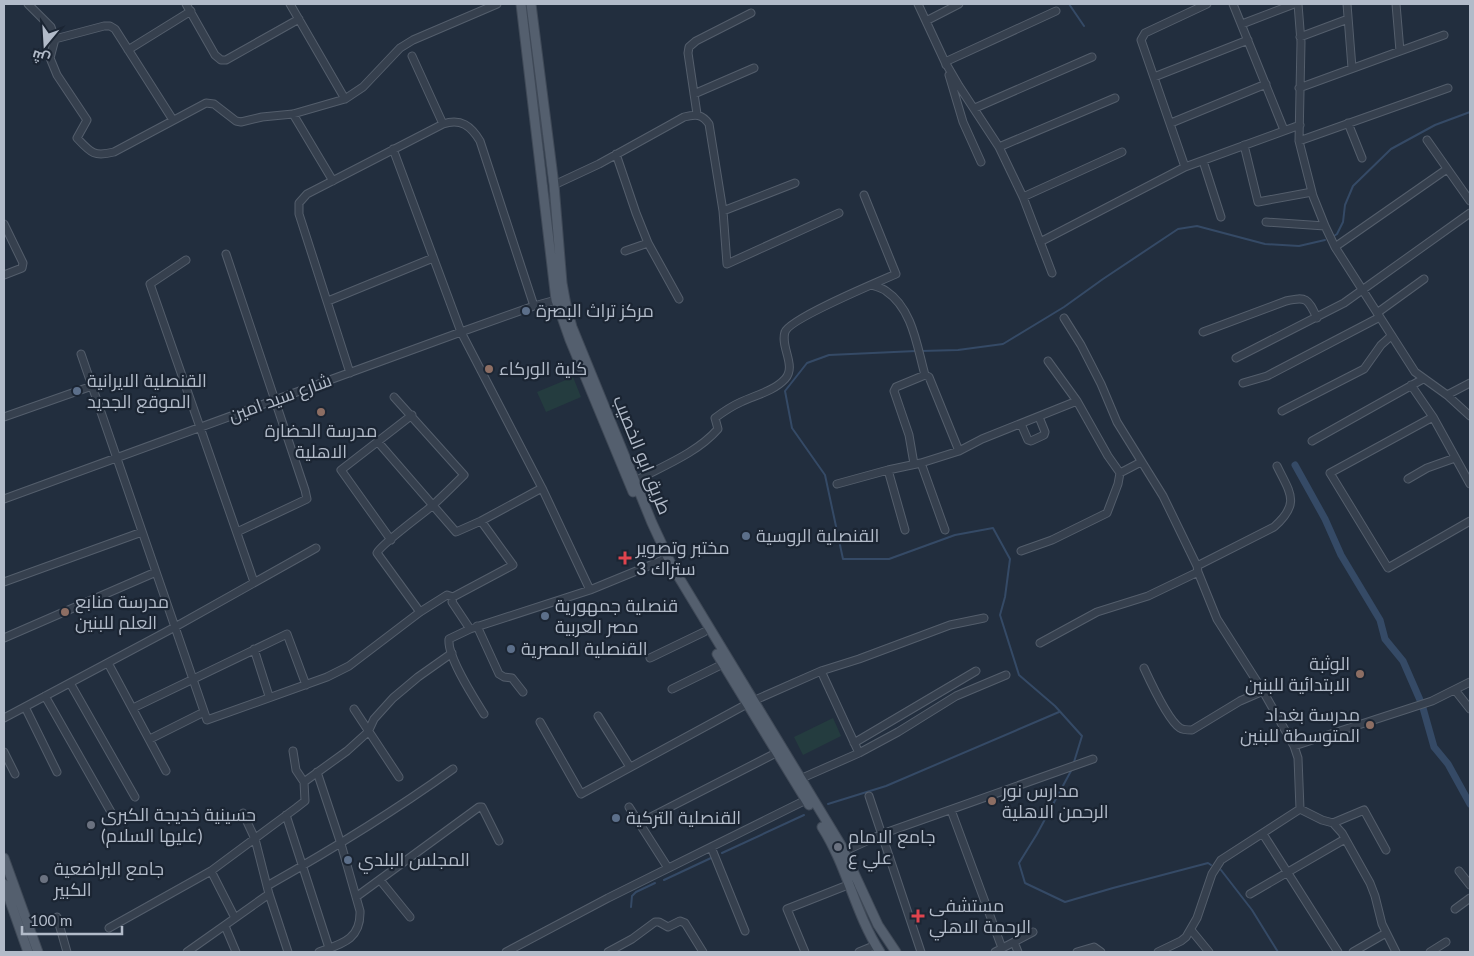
<svg xmlns="http://www.w3.org/2000/svg" width="1474" height="956" font-family="Lato,Cairo,sans-serif">
  <rect width="100%" height="100%" fill="#222e3e"/>
  <path fill="#243c3f" d="M573,377L581,397L546,412L537,392Z
    M833,718L841,736L803,755L794,737Z"/>
  <g fill="none" stroke-linecap="round" stroke-linejoin="round">
    <path stroke="#354a66" stroke-width="2" d="M1069,4L1084,26
      M1334,236L1337,234L1343,222L1345,205L1353,186L1391,149L1435,125L1470,112
      M916,351L829,355L807,363L785,391L792,428L825,475L843,559H889L955,535L993,528L1010,559L1005,597L1000,615L1019,675L1055,706L1082,736L1074,762
      M921,351L958,350L1003,344L1064,307L1103,279L1178,229L1197,226L1265,244L1299,246L1325,240
      M1072,769L1037,834L1019,863L1025,883L1065,902L1113,888L1208,863L1211,865
      M828,804L886,786L1059,712
      M722,853L804,815
      M1221,870L1252,910L1278,952
      M664,880L711,858
      M631,907L632,896L636,892L655,883"/>
    <path stroke="#354a66" stroke-width="7" d="M1295,465L1325,519L1341,555L1380,620L1385,639L1403,661L1420,700
      M1423,708L1434,747L1448,764L1470,804"/>
    <g stroke="#545e6c" stroke-width="9">
      <path id="minor" d="M28,4L51,27L55,39L50,58L57,75L87,120L77,138C91,153 94,157 114,152L206,103L214,104L236,121L241,122L262,117L293,114L345,99L363,87L400,48L413,40L497,4
        M186,4L215,55L221,60H226L299,19
        M290,4L345,99
        M918,4L945,62L959,86L999,147L1023,197L1052,273
        M1233,4L1284,130
        M1298,4L1301,42L1299,141L1313,196L1325,226L1335,247L1415,372L1447,395L1470,416
        M1347,4L1352,68
        M1396,4L1400,51
        M926,21L959,4
        M1242,24L1294,4
        M1300,37L1348,19
        M55,39L104,26H110L115,29L173,120
        M128,50L191,11
        M412,56L443,124
        M946,65L945,62L1056,11
        M949,75L963,122L981,162
        M1154,77L1248,40
        M1299,88L1444,35
        M694,94L754,68
        M975,108L1092,57
        M293,114L333,181
        M697,114L688,53L689,47L696,41L751,13
        M1171,123L1266,84
        M1348,123L1362,158
        M1427,140L1470,201
        M1299,141L1448,88
        M1244,145L1258,202L1312,192
        M999,147L1115,98
        M393,149L461,332L542,488L590,590
        M616,154L636,213L648,243L679,299
        M1203,161L1221,217
        M1185,167L1141,40L1145,33L1207,4
        M554,185L599,164L684,117C696,114 702,114 709,124L723,211L727,264L839,213
        M1023,197L1122,152
        M723,211L795,183
        M1266,222L1325,226
        M4,224L23,263L22,268L4,275
        M1040,242L1185,167L1300,125
        M1335,247L1447,169
        M625,251L648,243
        M226,254L305,490L307,499L237,532
        M186,260L150,284L254,582
        M872,285C877,287 882,288 886,291C913,309 917,347 925,375
        M328,301L433,258
        M1377,313L1424,279
        M1064,318L1081,345L1101,384L1117,422L1163,496L1197,566L1198,572L1217,619L1263,691L1294,746L1298,758L1300,809L1221,860L1212,874L1197,918L1186,937L1181,941L1158,952
        M1203,332L1286,301C1307,296 1308,299 1317,318
        M81,354L207,720L327,677L349,666L420,612L447,595L453,597L513,565L481,521
        M1236,358L1344,303L1470,213
        M1048,361L1077,401L1108,456L1120,473L1141,462
        M350,373L299,214V203L307,194L443,124C461,118 471,126 480,141L534,306
        M1243,383L1267,376L1380,317
        M1411,385L1433,417L1470,484
        M1447,395L1470,383
        M394,397L464,475C454,485 444,495 433,505C423,514 381,544 377,553L420,612
        M1282,411L1364,369L1381,345L1391,336
        M4,417L92,386
        M1433,417L1330,473L1388,568L1470,521
        M1021,424L1028,440L1031,441L1044,435L1045,432L1039,417
        M1312,441L1423,379
        M378,442L456,532L481,521L542,488
        M921,463L945,530
        M914,464L909,435L894,391L896,387L925,375L929,377L959,451
        M888,470L905,530
        M1408,479L1427,468L1455,458
        M635,481C663,466 697,453 718,429L715,418C723,412 732,406 741,402C756,395 774,391 785,379C797,366 780,347 785,332C789,319 880,281 896,274L864,195
        M837,484L888,470L921,463L959,451L982,439L1077,401
        M4,499L461,332L534,306L556,300
        M391,540L341,470L412,415
        M1021,551L1052,540L1107,513L1118,484L1120,473
        M1197,566L1274,527C1301,503 1290,493 1277,466
        M4,582L142,532
        M453,597L452,602L470,629
        M477,626L499,674L504,677L512,678L523,692
        M4,638L156,572
        M1040,643L1097,612L1148,596L1198,572
        M254,649L269,696
        M650,658L704,632
        M108,663L166,771
        M1144,668C1150,681 1169,721 1180,728C1183,730 1187,730 1192,730L1240,701L1263,691
        M821,671L859,753
        M70,683L135,797
        M672,689L723,664
        M1455,690L1470,709
        M45,696L111,812
        M753,701L821,671L859,659L950,625L984,618
        M25,707L57,772
        M133,708L287,634L306,685
        M354,709L399,777
        M484,714C474,698 447,657 449,639L470,629L590,590L663,560
        M598,716L630,767
        M4,718L175,627L316,548
        M540,722L581,794L747,704
        M150,739L204,712
        M854,743L976,671
        M1294,746L1432,701L1470,682
        M293,751L296,770L304,782
        M4,752L15,774
        M317,772L341,844L360,911C361,940 341,944 319,952
        M800,779L859,753L898,732L956,696L1006,675
        M869,796L921,952
        M629,807L668,868
        M1300,809L1322,820L1333,823L1342,833L1370,883L1375,896L1382,924L1396,952
        M951,810L1002,948
        M243,813L255,839L269,894L288,952
        M286,815L329,948
        M639,823L776,753
        M1333,823L1364,810L1386,850
        M1263,834L1338,952
        M711,847L745,931
        M845,851L882,834L1093,759
        M211,871L235,918
        M1459,871L1470,885
        M380,880L410,917
        M267,886C331,850 393,812 453,769
        M1250,894L1345,839
        M356,897L479,807H482L499,841
        M1455,909L1470,898
        M57,917L67,952
        M225,926L236,952
        M109,928L211,871L296,808L305,801L304,782L347,751L368,732L374,719L393,698L418,677L452,653
        M1191,930L1209,952
        M1014,942L1018,952
        M187,952L269,894
        M506,952L608,898L806,800
        M608,952L632,939L655,922H659L668,927L680,921L685,923L703,952
        M805,952L787,909L858,881
        M859,952L876,945L877,949
        M995,952L1033,932
        M1077,952L1094,947L1101,952
        M1353,952L1386,933
        M1430,952L1446,942"/>
    </g>
    <g stroke="#3f4957" stroke-width="11">
      <path id="major" d="M521,4L556,300L570,340L633,492
        M531,4L554,185L562,283L566,305L572,327L652,523L672,566L841,845L878,925L896,952
        M717,654L809,805
        M822,827C847,866 855,913 880,952
        M4,858L38,952
        M4,884L28,952"/>
    </g>
    <use href="#minor" stroke="#36404e" stroke-width="7"/>
    <use href="#major" stroke="#545f6e" stroke-width="9"/>
  </g>
  <g fill="#5c6f8a" stroke="#1b2533" stroke-width="2">
    <circle cx="526" cy="311" r="5"/>
    <circle cx="77" cy="391" r="5"/>
    <circle cx="746" cy="536" r="5"/>
    <circle cx="545" cy="616" r="5"/>
    <circle cx="511" cy="649" r="5"/>
    <circle cx="616" cy="818" r="5"/>
    <circle cx="348" cy="860" r="5"/>
  </g>
  <g fill="#8d6e63" stroke="#1b2533" stroke-width="2">
    <circle cx="489" cy="369" r="5"/>
    <circle cx="321" cy="412" r="5"/>
    <circle cx="65" cy="612" r="5"/>
    <circle cx="1360" cy="674" r="5"/>
    <circle cx="1370" cy="725" r="5"/>
    <circle cx="992" cy="801" r="5"/>
  </g>
  <g fill="#e0444e" stroke="#1b2533" stroke-width="2">
    <path d="M622.5 550.5h5v5h5v5h-5v5h-5v-5h-5v-5h5z"/>
    <path d="M915.5 908.5h5v5h5v5h-5v5h-5v-5h-5v-5h5z"/>
  </g>
  <g fill="#6b7280" stroke="#1b2533" stroke-width="2">
    <circle cx="91" cy="825" r="5"/>
    <circle cx="838" cy="847" r="5"/>
    <circle cx="44" cy="879" r="5"/>
  </g>
  <g text-anchor="middle" stroke-width="4.5" stroke-linejoin="round" paint-order="stroke">
    <g font-size="18" fill="#b2bbc9" stroke="#1b2533" text-anchor="start">
      <text x="536" y="317">مركز تراث البصرة</text>
      <text x="499" y="375">كلية الوركاء</text>
      <text x="87" y="387">القنصلية الايرانية<tspan x="87" dy="21">الموقع الجديد</tspan></text>
      <text x="321" y="437" text-anchor="middle">مدرسة الحضارة<tspan x="321" dy="21">الاهلية</tspan></text>
      <text x="756" y="542">القنصلية الروسية</text>
      <text x="636" y="554">مختبر وتصوير<tspan x="636" dy="21">ستراك 3</tspan></text>
      <text x="75" y="608">مدرسة منابع<tspan x="75" dy="21">العلم للبنين</tspan></text>
      <text x="555" y="612">قنصلية جمهورية<tspan x="555" dy="21">مصر العربية</tspan></text>
      <text x="521" y="655">القنصلية المصرية</text>
      <text x="1350" y="670" text-anchor="end">الوثبة<tspan x="1350" dy="21">الابتدائية للبنين</tspan></text>
      <text x="1360" y="721" text-anchor="end">مدرسة بغداد<tspan x="1360" dy="21">المتوسطة للبنين</tspan></text>
      <text x="1002" y="797">مدارس نور<tspan x="1002" dy="21">الرحمن الاهلية</tspan></text>
      <text x="101" y="821">حسينية خديجة الكبرى<tspan x="101" dy="21">(عليها السلام)</tspan></text>
      <text x="626" y="824">القنصلية التركية</text>
      <text x="848" y="843">جامع الامام<tspan x="848" dy="21">علي ع</tspan></text>
      <text x="358" y="866">المجلس البلدي</text>
      <text x="54" y="875">جامع البراضعية<tspan x="54" dy="21">الكبير</tspan></text>
      <text x="929" y="912">مستشفى<tspan x="929" dy="21">الرحمة الاهلي</tspan></text>
    </g>
    <g font-size="18" fill="#b2bbc9" stroke="#1b2533">
      <text transform="translate(280 398) rotate(-20)" y="6">شارع سيد امين</text>
      <text transform="translate(642 455) rotate(68)" y="6">طريق ابو الخصيب</text>
    </g>
  </g>
  <rect width="1474" height="956" fill="none" stroke="#b2bbc9" stroke-width="10"/>
  <g transform="translate(45 45) rotate(198)" stroke="#1b2533" stroke-width="4" paint-order="stroke">
  <path d="M0-4L9 19L0 12L-9 19Z" fill="#b2bbc9"/>
  <text y="-8" font-size="14" font-weight="bold" text-anchor="middle" fill="#b2bbc9">ش</text>
  </g>
  <path d="M22 926v8h100v-8" fill="none" stroke="#b2bbc9" stroke-width="2.5"/>
  <text x="30" y="926" font-size="15" fill="#b2bbc9" stroke="#1b2533" stroke-width="4" paint-order="stroke">100 m</text>
</svg>
